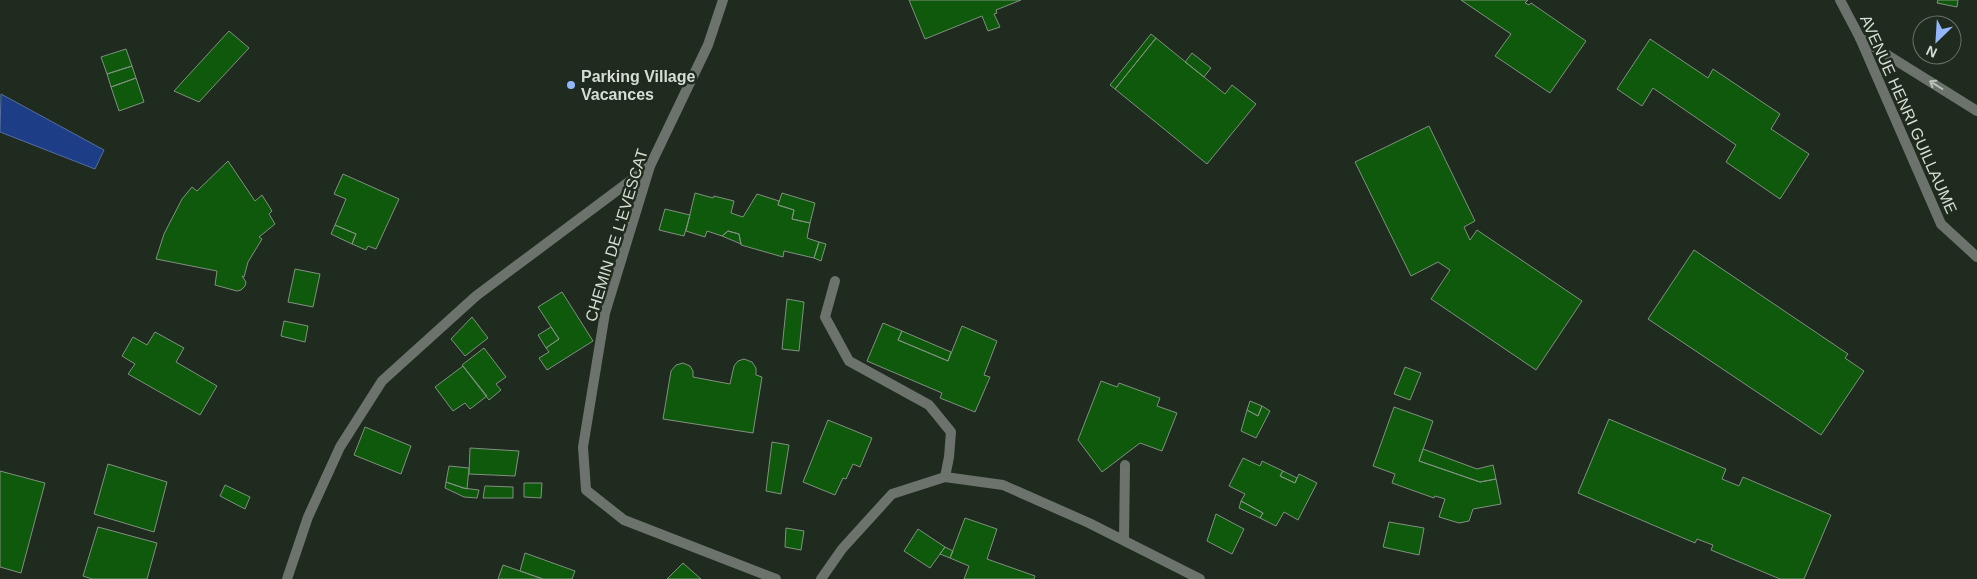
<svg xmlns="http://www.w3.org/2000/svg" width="1977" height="579" font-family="Helvetica,sans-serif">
  <rect width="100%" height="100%" fill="#1f2b1e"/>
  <path fill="#1d3e87" stroke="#546e9e" d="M1,94L104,150L95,169L0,132Z"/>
  <path fill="#0e590c" stroke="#819080" d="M909,0H1021L996,10L997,13L994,14L1000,27L988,31L982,16L925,39Z
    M1461,0H1528L1525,3L1529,5L1531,3L1586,41L1550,93L1495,56L1511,34Z
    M1938,0H1958L1957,7L1937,3Z
    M229,31L249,48L199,102L174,91Z
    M1151,34L1156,38L1115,89L1110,85Z
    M1156,38L1225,94L1232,85L1256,104L1207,164L1115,89Z
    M1650,39L1708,78L1713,69L1780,114L1771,129L1809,154L1780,199L1726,162L1736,145L1653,88L1642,106L1617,89Z
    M126,49L132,66L107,74L101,57Z
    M1192,53L1211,68L1204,77L1185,62Z
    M132,66L136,78L111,87L107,74Z
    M136,78L144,102L119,111L111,87Z
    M1429,126L1475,221L1464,227L1470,240L1477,230L1582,301L1536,370L1431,299L1450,270L1438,262L1411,276L1355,162Z
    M228,161L255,201L262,195L272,211L269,214L275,224L259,237L262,239L248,262L244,277L242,276L246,282L245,286L241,290L237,291L215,285L217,271L156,259L164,234L182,199L192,187L197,191Z
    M343,174L399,199L376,249L368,246L366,250L352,244L356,234L335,225L346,199L334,194Z
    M695,193L713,198L714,196L734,201L731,213L743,217L757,194L779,201L778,205L794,210L792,219L810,223L807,238L819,242L814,258L784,251L783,257L741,245L739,234L728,231L722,236L707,231L705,237L686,231Z
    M782,193L815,203L810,223L792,219L794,210L778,205Z
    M665,209L690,215L684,236L659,230Z
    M335,225L356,234L352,244L331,234Z
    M728,231L739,234L741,244L722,236Z
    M819,242L826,244L821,261L814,258Z
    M1694,250L1848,354L1845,358L1864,371L1821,435L1648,319Z
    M295,269L320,274L313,307L288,302Z
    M562,292L593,341L547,370L539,358L549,352L546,348L559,339L538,307Z
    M787,299L804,302L799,351L782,349Z
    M472,317L488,338L465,356L451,339Z
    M284,321L308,326L305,342L281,336Z
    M883,323L902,331L898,340L948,361L962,326L997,341L984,375L990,377L975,412L940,398L942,393L867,361Z
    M551,327L559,339L546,348L538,335Z
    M902,331L951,352L948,361L898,340Z
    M155,332L184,348L176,362L217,386L200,415L128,374L135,364L122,356L133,337L147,345Z
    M484,348L506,377L496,384L501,390L489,400L462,365Z
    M744,359L752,362L756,368V375L762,377L753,433L663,419L671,371L676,365L683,363L690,366L693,371V377L730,384L734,366L738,361Z
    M463,366L487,396L470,409L465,403L453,411L435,387Z
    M1405,367L1421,373L1410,400L1394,394Z
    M1101,381L1117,387L1119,383L1160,398L1157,406L1177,413L1162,451L1140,443L1102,472L1078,440Z
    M1250,401L1262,406L1258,416L1247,410Z
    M1262,406L1270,411L1256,438L1241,431L1247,410L1258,416Z
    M1394,407L1433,421L1419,461L1480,482L1496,479L1501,504L1473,509L1469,521L1459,523L1439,517L1445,499L1435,496L1434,498L1392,483L1395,474L1373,466Z
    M1609,419L1726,469L1722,479L1739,486L1743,477L1831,515L1804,579H1780L1711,550L1713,545L1697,539L1695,543L1578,493Z
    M828,420L872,438L860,467L853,464L846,479L843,478L835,495L803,482Z
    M365,427L411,446L401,474L354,455Z
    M772,442L789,445L781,494L766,491Z
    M470,448L519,451L515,476L469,474Z
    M1423,449L1477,469L1493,465L1496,479L1480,482L1419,461Z
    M1243,458L1260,466L1262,461L1283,471L1280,476L1295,483L1299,474L1317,483L1298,520L1284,512L1276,526L1260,518L1263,513L1241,501L1245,494L1229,486Z
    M108,464L167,482L154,532L94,514Z
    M449,466L469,468L467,489L446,482Z
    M0,471L45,483L21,573L0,567Z
    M1283,471L1297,478L1295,483L1280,476Z
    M446,482L463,488L479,490L477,498L464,497L445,488Z
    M524,483H542L541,498L524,497Z
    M225,485L250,497L245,509L220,496Z
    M485,486L513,487V498H483Z
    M1241,501L1263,513L1260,518L1239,508Z
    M1216,514L1244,529L1232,554L1207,541Z
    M965,518L997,529L987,559L1035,576L1034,579H964L969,566L950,558Z
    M1389,522L1424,528L1419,555L1383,547Z
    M98,527L157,543L147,579H92L83,576Z
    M786,528L804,531L801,550L785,547Z
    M918,529L945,547L930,568L904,551Z
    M945,547L953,551L950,558L940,554Z
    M525,553L575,571L572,579H543L520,571Z
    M683,563L684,564L701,579H667Z
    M503,565L520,571L543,579H498Z"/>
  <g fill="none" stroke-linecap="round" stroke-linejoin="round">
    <path stroke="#6c736c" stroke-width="10" d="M1860,38L1977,111
      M835,281L825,317L849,361L929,405L951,432L949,457L945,477
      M1124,540L1125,465"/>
    <path stroke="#6c736c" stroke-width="10" d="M723,0L708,45L650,166L605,313L583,447L586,490L624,520L776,579
      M287,579L308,517L340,447L382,381L476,296L650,166
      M821,579L842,549L892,494L945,477L1003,485L1089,523L1200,579"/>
    <path stroke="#6c736c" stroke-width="10" d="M1840,0L1860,38L1941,224L1977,257"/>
  </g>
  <defs><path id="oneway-shaft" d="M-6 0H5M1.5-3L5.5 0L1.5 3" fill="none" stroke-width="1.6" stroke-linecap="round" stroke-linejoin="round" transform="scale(1.25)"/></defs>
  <use stroke="#bbc2ba" href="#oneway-shaft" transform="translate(1936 85) rotate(-148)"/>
  <circle fill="#93b7fd" stroke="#1f2b1e" stroke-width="2" cx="571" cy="85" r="5"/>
  <g text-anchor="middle" stroke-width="5" stroke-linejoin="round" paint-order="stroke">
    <g font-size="16" font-weight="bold" fill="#d5ddd4" stroke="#1f2b1e" text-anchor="start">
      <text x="581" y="82">Parking Village<tspan x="581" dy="18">Vacances</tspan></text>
    </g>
    <g font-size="16" fill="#d5ddd4" stroke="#1f2b1e">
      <text transform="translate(1909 114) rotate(66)" y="6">AVENUE HENRI GUILLAUME</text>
      <text transform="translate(616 235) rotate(-73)" y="6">CHEMIN DE L'EVESCAT</text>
    </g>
  </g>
  <g transform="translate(1937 40) rotate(205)"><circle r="24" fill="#1f2b1e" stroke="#687267"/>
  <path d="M0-4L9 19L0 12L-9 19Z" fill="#93b7fd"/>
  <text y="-8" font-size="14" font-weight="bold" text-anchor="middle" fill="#d5ddd4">N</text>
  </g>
</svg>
